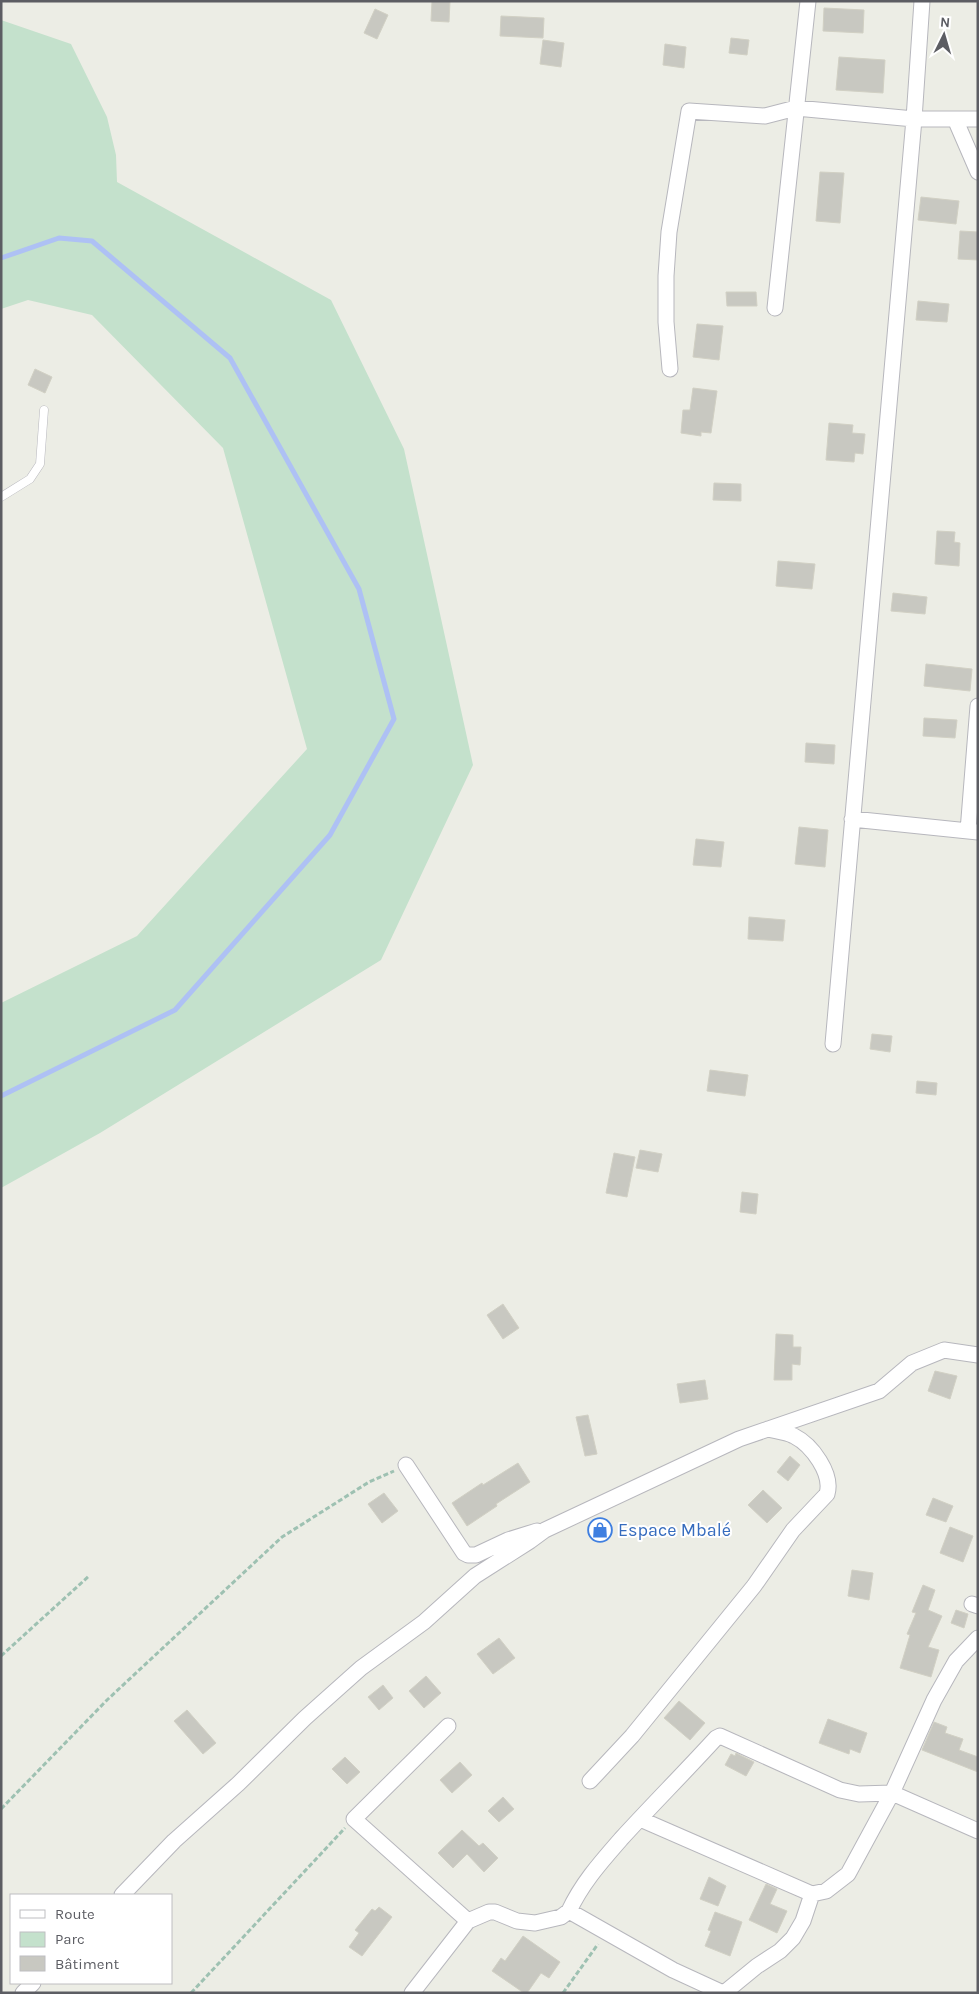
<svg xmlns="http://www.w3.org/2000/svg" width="979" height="1994" font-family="Karla,sans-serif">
  <rect width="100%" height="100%" fill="#ecede5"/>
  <path fill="#c4e1cc" d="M1,20L71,44L107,117L116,155L117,182L331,300L404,449L473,765L381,960L100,1133L1,1188V1003L137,936L307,749L223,448L92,315L28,300L1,309Z"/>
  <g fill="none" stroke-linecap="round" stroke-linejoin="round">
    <path stroke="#aec1f4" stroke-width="5" d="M1,258L59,238L92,241L230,358L359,589L394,719L330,835L175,1010L1,1096"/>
  </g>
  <path fill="#c8c8c1" stroke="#d1d0c4" d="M432,1H450L449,22L431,21Z
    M824,8L864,10L863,33L823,31Z
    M375,9L388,15L377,39L364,33Z
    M501,16L544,18L543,38L500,36Z
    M731,38L749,40L747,55L729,53Z
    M543,40L564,43L561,67L540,64Z
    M665,44L686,47L684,68L663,65Z
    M839,57L885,60L883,93L836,90Z
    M820,172L844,173L840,223L816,221Z
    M921,197L959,201L956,224L918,220Z
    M960,231L978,232V260L958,259Z
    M726,292H756L757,306H727Z
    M918,301L949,304L947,322L916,320Z
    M697,324L723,326L719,360L693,357Z
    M35,369L52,377L45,393L28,385Z
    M693,388L717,391L711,433L701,432V436L681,433L683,410H690Z
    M829,423L853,425L852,433L865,434L863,454L855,453L854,462L826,460Z
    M714,483L741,484V501L713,500Z
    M937,531L955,532L954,542L960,543L959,566L935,564Z
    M778,561L815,564L812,589L776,586Z
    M893,593L927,597L925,614L891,611Z
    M926,664L972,669L970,691L924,686Z
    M924,718L957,720L955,738L923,736Z
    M806,743L835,745L834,764L805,762Z
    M799,827L828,830L825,867L795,864Z
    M696,839L724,842L721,867L693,865Z
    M749,917L785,920L783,941L748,939Z
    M872,1034L892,1036L890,1052L870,1049Z
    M710,1070L748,1075L745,1096L707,1091Z
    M917,1081L937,1083L936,1095L916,1093Z
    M640,1150L662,1154L658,1172L636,1168Z
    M614,1153L635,1157L627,1197L606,1193Z
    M742,1192L758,1194L756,1214L740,1212Z
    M503,1304L519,1328L503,1339L487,1315Z
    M776,1334L793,1335V1347H801L800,1365L792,1364V1380H774Z
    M935,1371L957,1376L950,1399L928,1391Z
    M705,1380L708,1399L680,1403L677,1384Z
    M588,1415L597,1454L585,1456L576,1417Z
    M790,1456L800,1465L788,1481L777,1472Z
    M518,1463L530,1482L496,1504L497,1506L467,1526L452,1503L482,1483L483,1485Z
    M763,1490L782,1508L767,1523L748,1505Z
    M384,1493L398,1511L382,1523L368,1504Z
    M933,1498L953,1506L946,1522L926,1515Z
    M950,1527L973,1536L963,1562L940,1553Z
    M852,1570L873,1573L869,1600L848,1596Z
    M923,1585L935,1590L928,1610L942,1616L928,1647L939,1650L931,1677L900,1668L910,1635L907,1634L916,1613L912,1612Z
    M956,1610L968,1614L964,1628L951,1623Z
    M499,1638L515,1658L493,1674L477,1654Z
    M426,1676L441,1693L424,1708L409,1691Z
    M383,1685L393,1698L379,1710L368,1697Z
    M679,1701L705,1723L690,1740L664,1718Z
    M187,1710L216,1743L203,1754L174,1721Z
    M828,1719L867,1733L860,1753L850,1749L849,1754L819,1743Z
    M934,1722L947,1727L945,1733L963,1739L959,1750L978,1757V1772L922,1750Z
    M736,1753L754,1762L746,1776L725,1765L731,1754L735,1756Z
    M345,1757L360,1772L347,1784L332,1769Z
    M460,1762L472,1775L452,1793L440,1780Z
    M503,1797L514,1809L499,1822L488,1811Z
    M462,1830L479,1846L483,1843L498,1858L484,1872L467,1854L453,1868L438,1853Z
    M709,1877L726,1886L718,1906L700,1899Z
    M766,1884L777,1889L770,1904L787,1911L777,1933L749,1920Z
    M379,1907L392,1917L362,1956L349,1947L359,1933L355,1930L372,1909L375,1911Z
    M715,1912L742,1922L730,1956L705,1946L711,1931L708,1930Z
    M523,1936L560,1962L549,1978L541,1973L527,1993H524L492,1971L501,1958L505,1961Z"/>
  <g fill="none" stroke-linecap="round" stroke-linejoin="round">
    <g stroke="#b7b7bd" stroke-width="9">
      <path id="service" d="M1,497L30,479L40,464L44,410"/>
    </g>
    <g stroke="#b7b7bd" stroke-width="17">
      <path id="minor" d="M955,119L978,172
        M775,308L808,1
        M670,369L666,322V276L669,232L689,111L765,116L796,108L914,119H978
        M852,819L978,832
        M968,831L978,706
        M833,1044L914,119L922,1
        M406,1465L464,1553L468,1555H476L508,1540L537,1531
        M972,1604L978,1606
        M448,1726L354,1819L468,1921
        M590,1781L632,1736L754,1586L793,1530L827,1494C833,1474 812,1445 794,1436C787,1432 776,1431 768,1429
        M640,1819L812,1894L826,1891L848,1874L892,1793L934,1700L956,1661L978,1638
        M122,1895L174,1841L238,1784L305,1718L361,1668L424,1622L475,1576L530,1541L545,1530L739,1439L879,1391L912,1363L944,1350L978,1355
        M569,1911C582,1883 601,1862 621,1839C652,1805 685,1772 716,1738L720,1736L840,1790L859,1794L892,1793L978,1831
        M23,1993L33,1983
        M412,1993L468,1921L489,1912H495L517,1921L535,1923L561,1917L569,1911L673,1970L723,1993
        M724,1993L757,1966L780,1951L793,1938L803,1921L812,1894"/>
    </g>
    <path stroke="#9ec1b2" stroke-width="3" stroke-dasharray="5 2.5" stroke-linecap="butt" d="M1,1656L89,1576
      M1,1809L107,1700L282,1537L369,1482L394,1471
      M191,1993L345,1828
      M563,1993L598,1944"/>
    <use href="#service" stroke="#fff" stroke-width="8"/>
    <use href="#minor" stroke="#fff" stroke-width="15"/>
  </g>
  <defs>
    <g id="shop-ring" transform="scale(1.25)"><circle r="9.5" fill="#fff" stroke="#3f7fe0" stroke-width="1.5"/><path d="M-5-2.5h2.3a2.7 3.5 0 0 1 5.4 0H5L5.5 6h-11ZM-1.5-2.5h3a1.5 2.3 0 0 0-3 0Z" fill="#3f7fe0"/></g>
  </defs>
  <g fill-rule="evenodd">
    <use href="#shop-ring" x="600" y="1530"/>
  </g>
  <g text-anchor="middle" stroke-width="4" stroke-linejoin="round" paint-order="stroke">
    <g font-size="18" fill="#366cbe" stroke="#fff" text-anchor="start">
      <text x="618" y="1536">Espace Mbalé</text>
    </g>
  </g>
  <rect width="979" height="1994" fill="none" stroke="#5c5d63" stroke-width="5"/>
  <rect x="10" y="1894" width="162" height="90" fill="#ffffff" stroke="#bebec1"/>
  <rect x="20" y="1910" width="25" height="8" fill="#ffffff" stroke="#bebec1"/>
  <text x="55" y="1919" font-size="15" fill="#5c5d63">Route</text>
  <rect x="20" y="1932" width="25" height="15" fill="#c4e1cc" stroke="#bebec1"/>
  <text x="55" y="1944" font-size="15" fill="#5c5d63">Parc</text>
  <rect x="20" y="1956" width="25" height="15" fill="#c8c8c1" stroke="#bebec1"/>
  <text x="55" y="1969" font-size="15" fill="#5c5d63">Bâtiment</text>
  <g transform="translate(944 35) rotate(5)" stroke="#ffffff" stroke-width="4" paint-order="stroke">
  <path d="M0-4L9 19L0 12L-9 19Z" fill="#5c5d63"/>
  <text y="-8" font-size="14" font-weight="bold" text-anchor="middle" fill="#5c5d63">N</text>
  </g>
</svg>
